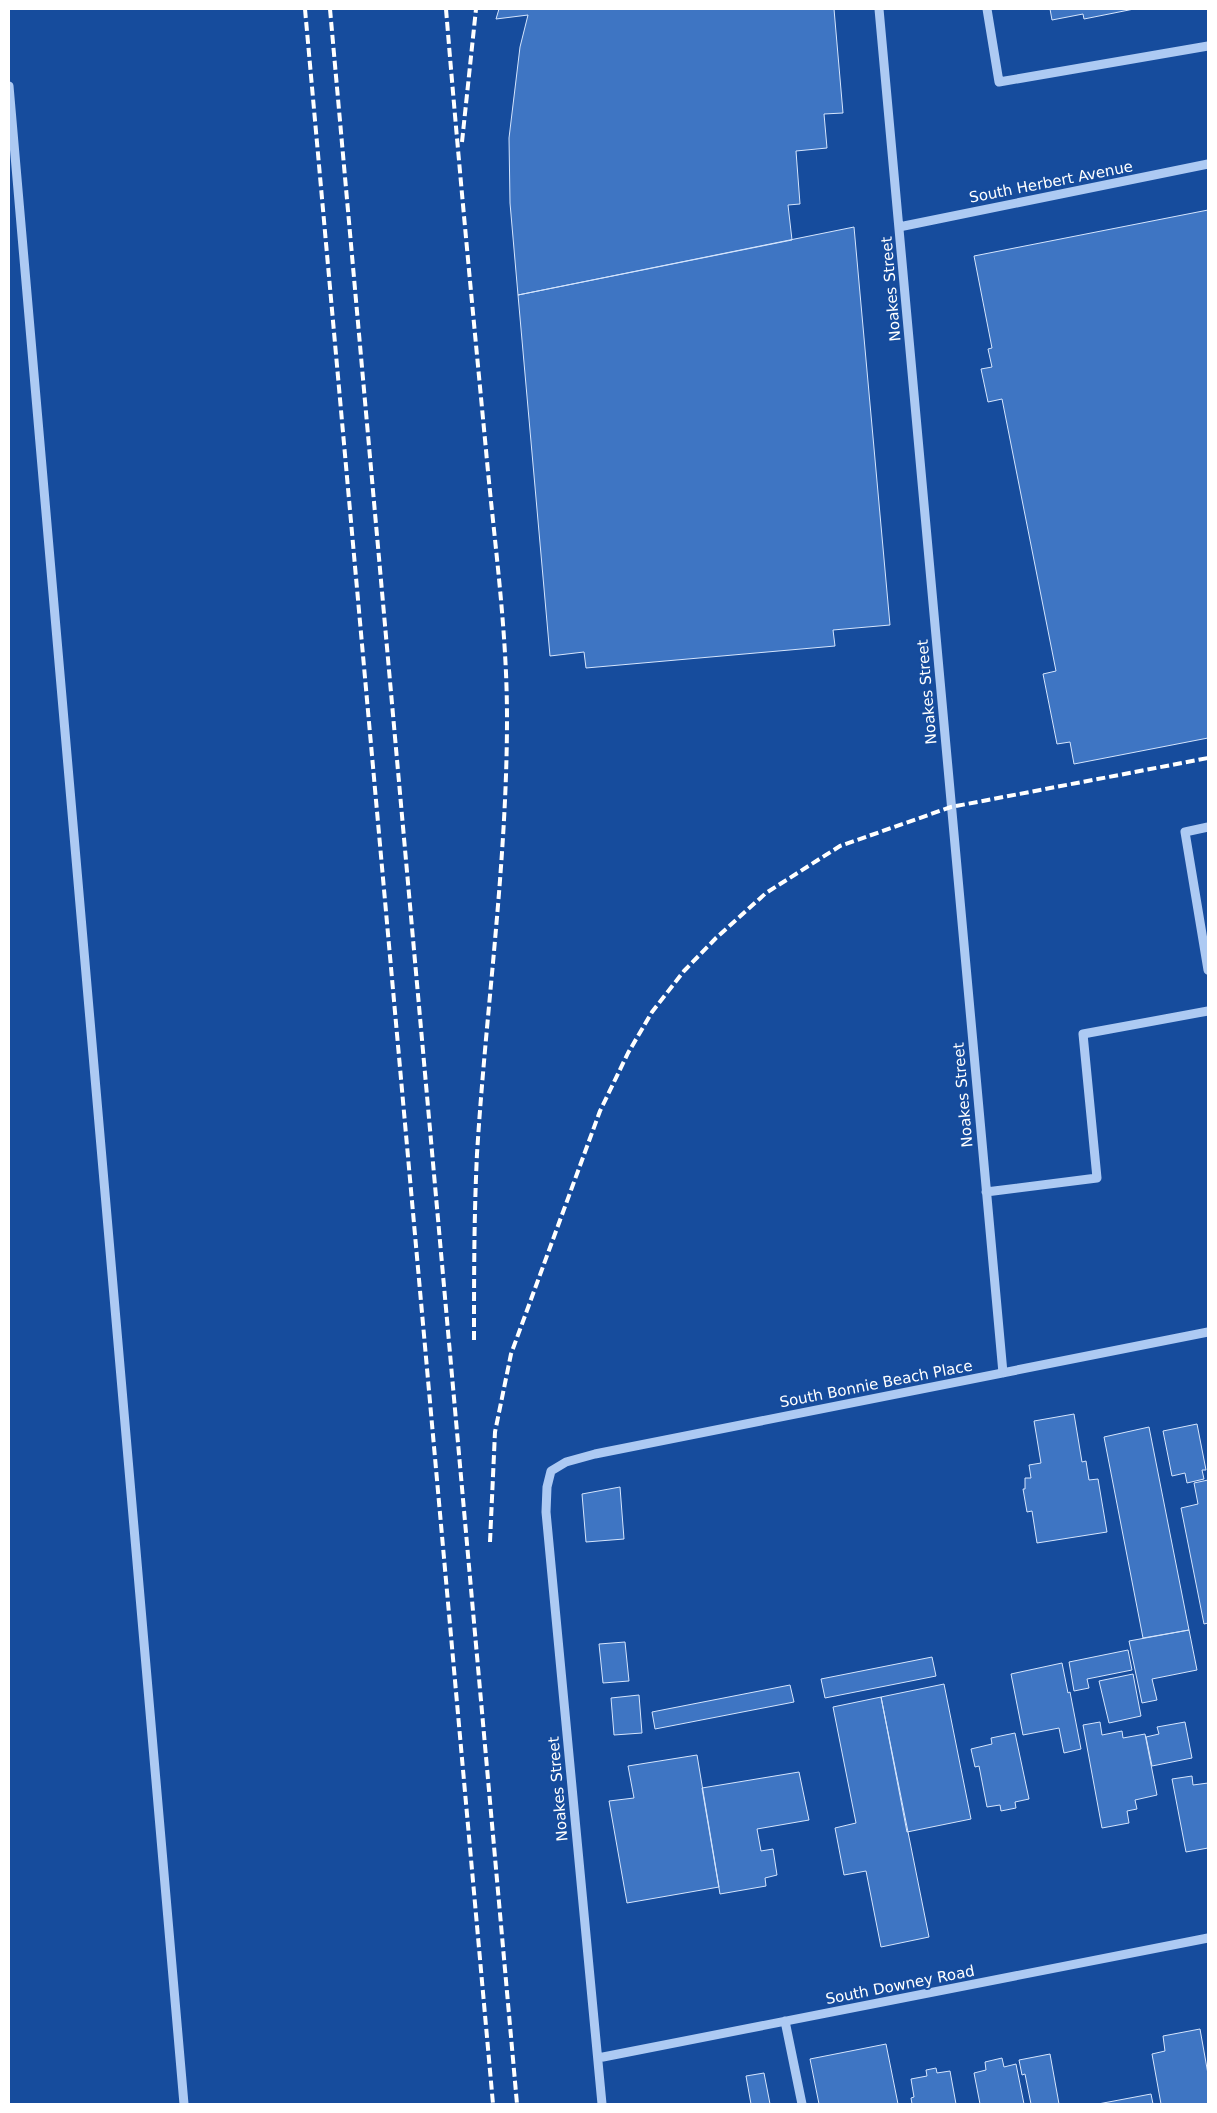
<svg xmlns="http://www.w3.org/2000/svg" width="1217" height="2113" font-family="'DejaVu Sans',sans-serif">
  <rect width="100%" height="100%" fill="#164c9d"/>
  <path fill="#3e75c3" stroke="#d5e5fd" d="M499,9H834L843,113L824,114L827,148L796,151L800,204L788,205L792,240L518,295L510,203L509,138L520,47L528,15L496,19Z
    M1050,9H1134L1084,19L1083,14L1052,20Z
    M1208,210V738L1074,764L1070,742L1057,744L1043,674L1056,671L1002,399L988,402L981,369L992,367L988,349L992,348L974,256Z
    M854,227L890,625L833,630L835,646L586,668L584,652L550,656L518,295Z
    M1074,1414L1082,1462L1086,1461L1089,1480L1098,1479L1107,1532L1037,1543L1032,1511L1027,1512L1023,1489H1025V1478H1031L1029,1465L1041,1463L1034,1421Z
    M1197,1424L1206,1470H1202L1204,1479L1187,1483L1185,1473L1172,1476L1163,1431Z
    M1149,1427L1189,1630L1143,1638L1104,1437Z
    M1208,1480V1623L1204,1624L1181,1508L1198,1504L1194,1483Z
    M620,1487L624,1539L586,1542L582,1494Z
    M1189,1630L1197,1670L1152,1679L1157,1700L1142,1703L1129,1641Z
    M625,1642L629,1681L603,1683L599,1644Z
    M1128,1650L1132,1670L1087,1679L1089,1688L1074,1691L1069,1662Z
    M932,1657L936,1676L825,1698L821,1679Z
    M1062,1663L1068,1693L1070,1692L1081,1749L1064,1753L1059,1728L1023,1735L1011,1674Z
    M1133,1674L1141,1716L1109,1723L1099,1681Z
    M944,1684L971,1819L907,1832L881,1697Z
    M790,1685L794,1702L655,1729L652,1712Z
    M639,1695L642,1733L614,1735L611,1698Z
    M881,1697L929,1937L881,1947L866,1871L844,1875L835,1828L856,1823L833,1707Z
    M1100,1722L1102,1735L1122,1731L1123,1738L1145,1734L1157,1795L1135,1800L1137,1809L1127,1811L1129,1823L1102,1828L1083,1725Z
    M1185,1722L1192,1758L1152,1766L1146,1737L1159,1734L1157,1727Z
    M1015,1733L1029,1799L1015,1802L1016,1808L1001,1811L1000,1805L987,1807L979,1766L975,1767L971,1749L992,1744L991,1738Z
    M697,1755L719,1887L627,1903L609,1801L634,1798L628,1766Z
    M799,1772L809,1820L757,1829L761,1851L773,1849L777,1875L765,1878L766,1886L720,1894L702,1788Z
    M1192,1776L1193,1785L1208,1783V1848L1186,1852L1172,1779Z
    M1200,2029L1208,2074V2104H1161L1152,2054L1165,2051L1163,2036Z
    M886,2044L898,2104H819L810,2059Z
    M1050,2054L1059,2104H1031L1025,2074L1022,2075L1019,2060Z
    M1002,2058L1004,2067L1016,2064L1024,2104H980L974,2073L986,2070L985,2062Z
    M936,2068L937,2073L950,2071L956,2104H912L911,2098L914,2097L911,2079L927,2076L926,2070Z
    M764,2073L770,2104H751L746,2076Z
    M1151,2094L1153,2104H1098Z"/>
  <g fill="none" stroke-linecap="round" stroke-linejoin="round">
    <path stroke="#adcaf3" stroke-width="9" d="M879,9L1003,1373
      M987,9L999,82L1208,46
      M9,86L184,2104
      M899,227L1208,164
      M1208,827L1185,832L1208,970
      M986,1192L1097,1178L1083,1034L1208,1011
      M785,2021L802,2104
      M598,2058L1208,1938
      M602,2104L546,1512L547,1487L551,1471L566,1462L595,1454L1208,1332"/>
    <path stroke="#fff" stroke-width="4" stroke-dasharray="9 4" stroke-linecap="butt" d="M305,9L493,2104
      M330,9L517,2104
      M446,9C458,156 472,303 486,450C494,540 507,628 507,718C507,864 486,1008 477,1154C474,1216 474,1279 474,1342
      M462,142L476,9
      M490,1542L495,1432L511,1354L600,1111L628,1053L652,1012L684,971L716,938L766,893L840,846L951,807L1208,758"/>
  </g>
  <g text-anchor="middle" stroke-width="4" stroke-linejoin="round" paint-order="stroke">
    <g font-size="15" fill="#fff" stroke="#164c9d">
      <text transform="translate(1051 182) rotate(-11)" y="5">South Herbert Avenue</text>
      <text transform="translate(891 289) rotate(-95)" y="5">Noakes Street</text>
      <text transform="translate(927 692) rotate(-95)" y="5">Noakes Street</text>
      <text transform="translate(963 1095) rotate(-95)" y="5">Noakes Street</text>
      <text transform="translate(876 1384) rotate(-11)" y="5">South Bonnie Beach Place</text>
      <text transform="translate(558 1789) rotate(-95)" y="5">Noakes Street</text>
      <text transform="translate(900 1985) rotate(-11)" y="5">South Downey Road</text>
    </g>
  </g>
  <rect width="1217" height="2113" fill="none" stroke="#ffffff" stroke-width="20"/>
</svg>
